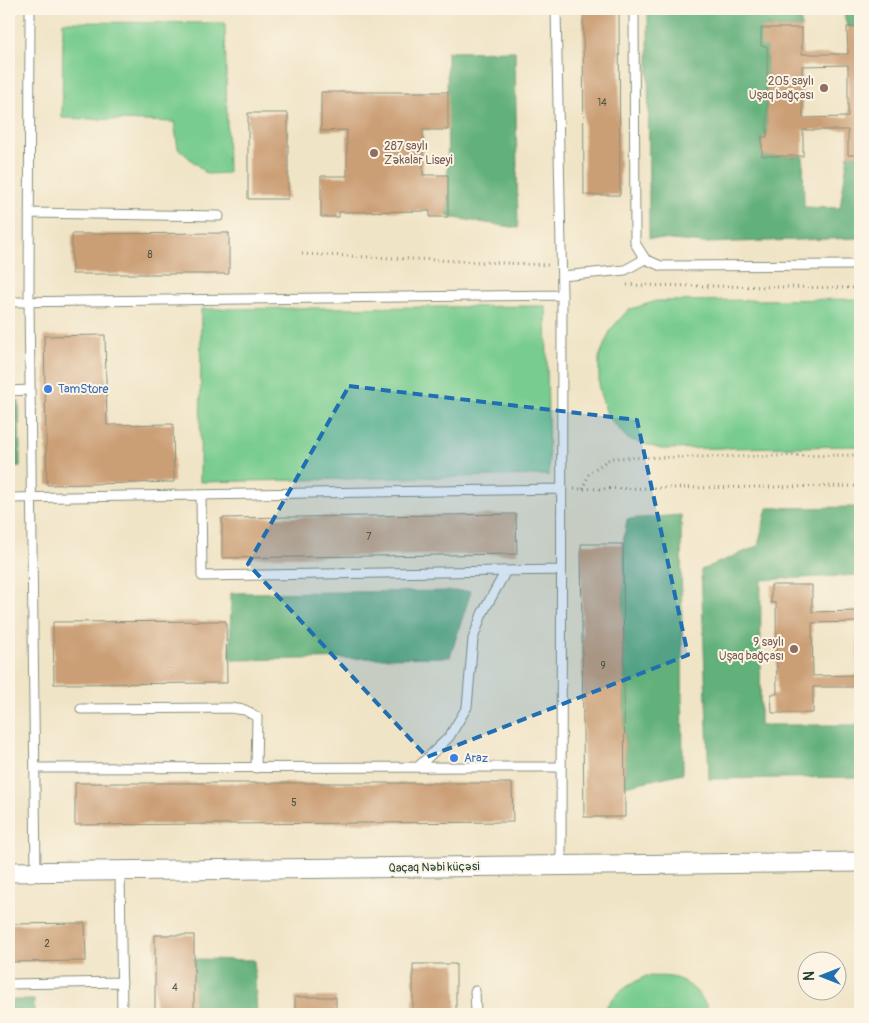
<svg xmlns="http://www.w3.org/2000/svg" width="869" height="1023" font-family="Pangolin,sans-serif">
  <rect width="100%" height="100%" fill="#fcf5e5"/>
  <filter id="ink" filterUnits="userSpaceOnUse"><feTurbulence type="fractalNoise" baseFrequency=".02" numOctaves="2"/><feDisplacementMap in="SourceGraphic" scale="10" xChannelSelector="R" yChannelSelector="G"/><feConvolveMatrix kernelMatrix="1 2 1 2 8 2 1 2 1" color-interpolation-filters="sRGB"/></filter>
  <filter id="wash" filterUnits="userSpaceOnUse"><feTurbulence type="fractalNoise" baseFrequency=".0096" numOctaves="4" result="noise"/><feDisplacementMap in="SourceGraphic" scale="20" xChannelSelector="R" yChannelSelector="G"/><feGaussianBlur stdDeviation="1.12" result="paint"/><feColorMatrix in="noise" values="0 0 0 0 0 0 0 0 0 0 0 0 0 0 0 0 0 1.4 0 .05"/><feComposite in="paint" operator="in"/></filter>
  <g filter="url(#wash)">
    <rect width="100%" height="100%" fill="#f0e4c6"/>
    <path fill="#78cc8f" stroke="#4c8462" d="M63,22L225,23L228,173L207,174L178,148L174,122L62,118Z
      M860,299V446L661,449L628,439L608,417L599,390V357L611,329L628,310L656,301Z
      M546,306L549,475L200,482L201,309Z
      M646,976C655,977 666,975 675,978C691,982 705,999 710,1014H602C612,994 627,986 646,976Z"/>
    <path fill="#62b07a" stroke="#407657" d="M648,9H799L802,28H762L767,46V137H762V156H803L804,207L840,208L848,155H860V238L705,243L649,238Z
      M843,9H860V27H847Z
      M515,51L518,228L448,217L447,52Z
      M9,401H19L20,466L9,468Z
      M860,507V575L761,580L760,725H860V777L709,779L701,570L758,546L767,508Z
      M681,515L683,773L625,786L623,544L627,519Z
      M471,591L450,657L230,660L231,593Z
      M194,959L254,960L257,1014H194Z
      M9,1000H34V1014H9Z"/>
    <g id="blocks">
      <path fill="#cb9f76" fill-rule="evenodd" d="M583,9H619L620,195H584Z
        M847,27H860V155H848V130H803V156H762V137H767V46H761V28H802V54H848ZM848,65V117L803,118L802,66Z
        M321,92H448V130H423V175H448V217H430V211L339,212V217H321V176H347V130L321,131Z
        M248,113H288V199H248Z
        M229,233V274H72V234Z
        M105,335L107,425L173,424L174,482L47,485L44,336Z
        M516,514L517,554L222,558V518Z
        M581,544H623L625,817H584Z
        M860,584V712H858V687H813V713H772L771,694H777L776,603H771V585H812V612L857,611V585ZM857,622L858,675L813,676L812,623Z
        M226,621L227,683L54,684L53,622Z
        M75,783H512L513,822L75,825Z
        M85,923L86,961L9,962V924Z
        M155,935H194V1014H155Z
        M413,964H456V1014H413Z
        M295,997H336V1014H295Z"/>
    </g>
  </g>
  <g filter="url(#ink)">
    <use href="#blocks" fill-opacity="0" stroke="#88907d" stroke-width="1"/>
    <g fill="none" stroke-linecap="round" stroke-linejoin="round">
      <g stroke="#88907d" stroke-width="11">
        <path id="lane" d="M30,9L29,301L36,872
          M556,9L562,295L561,866
          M634,9L635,243L645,259L661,266L860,265
          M29,213L219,216
          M562,276L625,270L645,259
          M9,302L562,295
          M9,391L30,390
          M201,495L202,576L561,570
          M9,498L561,489
          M81,709L230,708L245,710L257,717L256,768
          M418,767L449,737L467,707L473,639L482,614L506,571
          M35,768L561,767
          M120,871L122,1014
          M9,984L122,982
          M475,991L476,1014"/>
      </g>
      <g stroke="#88907d" stroke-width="21">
        <path id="street" d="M9,872L860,862"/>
      </g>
      <path stroke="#88907d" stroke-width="3" stroke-dasharray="1 4" stroke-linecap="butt" d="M302,254L549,265
        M627,285L860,288
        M574,489L860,486
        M583,489L589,473L611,458L860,455"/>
      <use href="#lane" stroke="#fff" stroke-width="9"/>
      <use href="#street" stroke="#fff" stroke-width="19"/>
    </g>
  </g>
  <path fill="#1f6fb2" fill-opacity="0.2" stroke="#1f6fb2" stroke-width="4" stroke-dasharray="10 6" stroke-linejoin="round" d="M349,386L637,420L688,655L427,757L248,564Z"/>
  <g fill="#8d6e63" stroke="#fcf5e5" stroke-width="2">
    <circle cx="824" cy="88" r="5"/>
    <circle cx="374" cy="153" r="5"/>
    <circle cx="794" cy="649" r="5"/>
  </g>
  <g fill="#3f7fe0" stroke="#fcf5e5" stroke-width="2">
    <circle cx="48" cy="389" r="5"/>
    <circle cx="454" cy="758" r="5"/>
  </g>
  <g text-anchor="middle" stroke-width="4" stroke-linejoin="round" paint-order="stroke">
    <g font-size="10" fill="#4a5644">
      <text x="602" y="106">14</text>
      <text x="150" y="258">8</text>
      <text x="369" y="540">7</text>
      <text x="603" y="669">9</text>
      <text x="294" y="806">5</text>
      <text x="47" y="947">2</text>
      <text x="175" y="991">4</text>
    </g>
    <g font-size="12" fill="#785e54" stroke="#fcf5e5" text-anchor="end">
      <text x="814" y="85">205 saylı<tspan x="814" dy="14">Uşaq bağçası</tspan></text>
      <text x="384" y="150" text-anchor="start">287 saylı<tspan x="384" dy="14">Zəkalar Liseyi</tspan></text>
      <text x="784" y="646">9 saylı<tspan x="784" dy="14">Uşaq bağçası</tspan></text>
    </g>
    <g font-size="12" fill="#366cbe" stroke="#fcf5e5" text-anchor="start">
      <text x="58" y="393">TamStore</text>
      <text x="464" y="762">Araz</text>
    </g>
    <g font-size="12" fill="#1f3d34" stroke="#fcf5e5">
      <text transform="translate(434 867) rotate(-1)" y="4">Qaçaq Nəbi küçəsi</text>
    </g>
  </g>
  <rect width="869" height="1023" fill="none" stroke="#fcf5e5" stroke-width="30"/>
  <g transform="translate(822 976) rotate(270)"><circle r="24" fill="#fcf5e5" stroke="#a4ab9e"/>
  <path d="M0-4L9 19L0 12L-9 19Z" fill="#1f6fb2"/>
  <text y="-8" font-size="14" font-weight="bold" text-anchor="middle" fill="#1f3d34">N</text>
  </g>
</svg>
